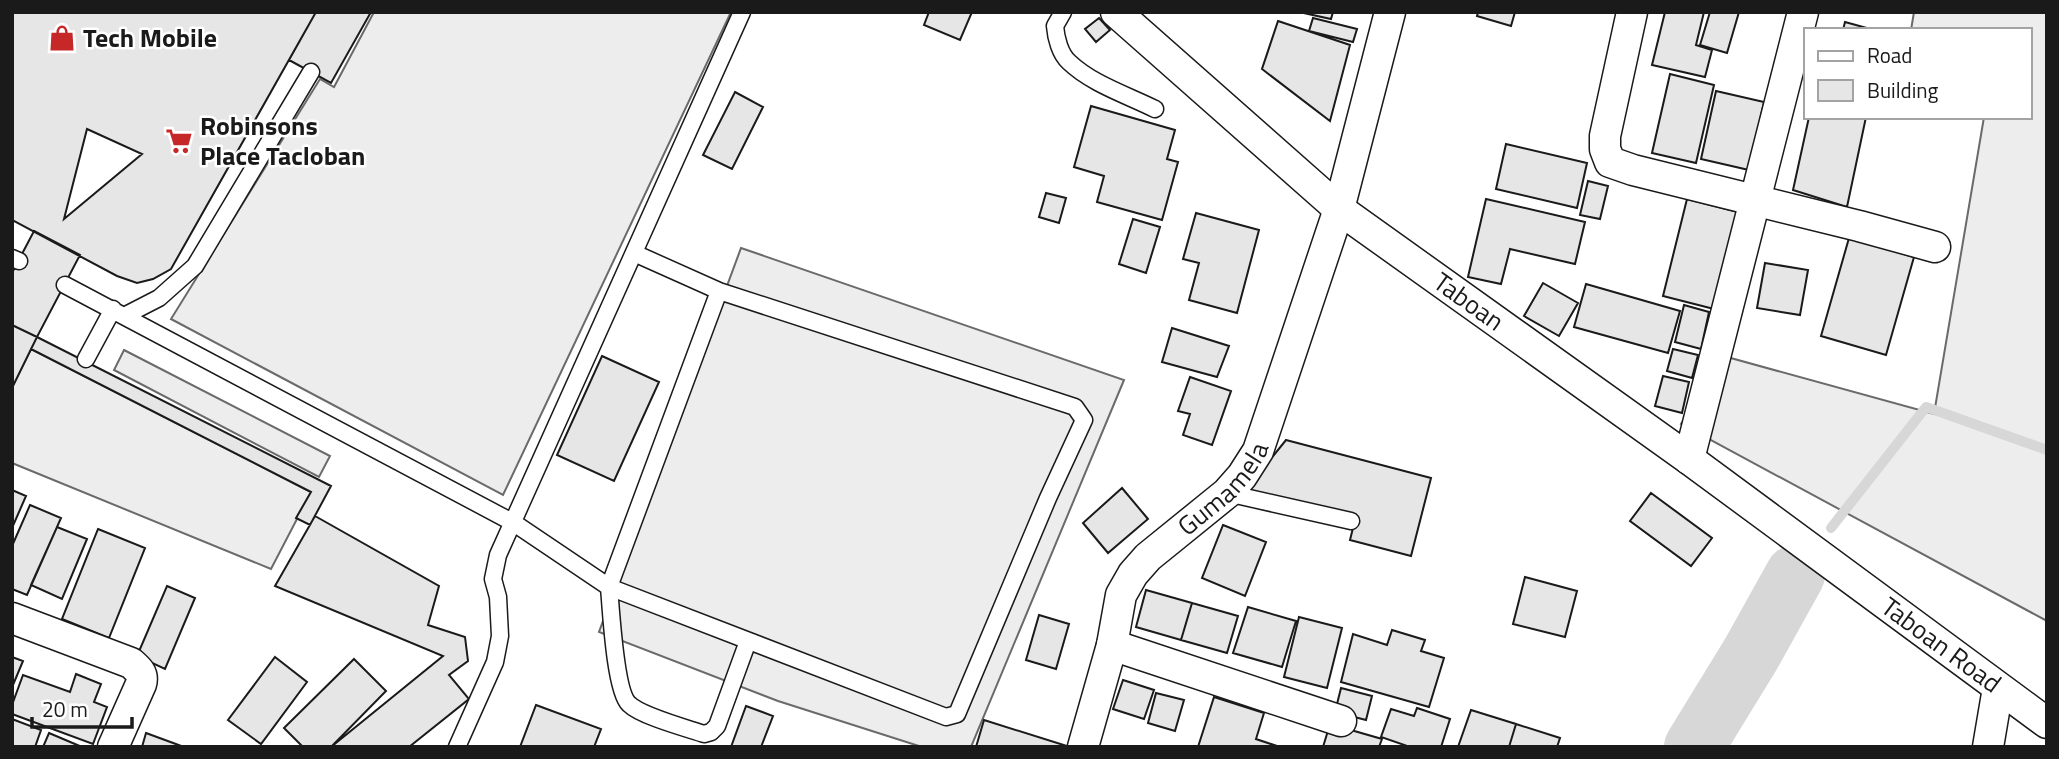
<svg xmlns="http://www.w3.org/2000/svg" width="2059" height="759" font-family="'Titillium Web',sans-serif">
  <rect width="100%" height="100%" fill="#fff"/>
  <path fill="#ededed" stroke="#6a6a6a" stroke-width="2" d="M374,12H731L503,495L171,319L320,79L334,87Z
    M1914,12H2047V621L1681,424L1727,357L1934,414L1984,117H2029V30H1911Z
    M741,248L1124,380L971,747H922L778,701L599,632Z
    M31,349L311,492L271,569L12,463V387Z
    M124,350L330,456L319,477L114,370Z"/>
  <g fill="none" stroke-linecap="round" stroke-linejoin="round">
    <path stroke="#d7d7d7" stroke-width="10" d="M1831,528L1926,407L2047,450"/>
    <path stroke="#d7d7d7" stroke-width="60" d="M1694,747L1751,654L1795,575"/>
  </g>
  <path fill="#e6e6e6" stroke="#1a1a1a" stroke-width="2" fill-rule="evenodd" d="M12,12H316L171,269L153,279L137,283L117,276L12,220ZM87,129L142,154L64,219Z
    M316,12H371L331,83L289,60Z
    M929,12H972L960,40L924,25Z
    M1299,12H1333L1331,19Z
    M1478,12H1515L1511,26L1477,16Z
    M1665,12H1704L1696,45L1712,50L1705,77L1652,65Z
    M1710,12H1739L1727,53L1700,45Z
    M1099,18L1110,30L1096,42L1085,29Z
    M1313,18L1357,29L1353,42L1309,31Z
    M1278,21L1350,45L1330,121L1262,69Z
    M1845,22L1874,30H1843Z
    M1670,74L1714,85L1696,163L1652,153Z
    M1716,91L1764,102L1749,170L1701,159Z
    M735,92L763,107L732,169L703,155Z
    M1091,106L1175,130L1167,159L1178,162L1162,220L1097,202L1104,176L1074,167Z
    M1809,117H1866L1847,207L1793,190Z
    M1506,144L1587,163L1577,208L1496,189Z
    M1588,181L1608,186L1600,219L1580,215Z
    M1046,193L1066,198L1059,223L1039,217Z
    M1486,199L1585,222L1575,264L1510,249L1501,284L1468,277Z
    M1687,199L1738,212L1714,309L1663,296Z
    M1196,213L1259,230L1237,313L1189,300L1199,263L1183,259Z
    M1133,219L1160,227L1146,273L1119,264Z
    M34,231L80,255L37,337L12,325V273Z
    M1849,238L1914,257L1886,355L1821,336Z
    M1765,263L1808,270L1800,315L1757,308Z
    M1543,283L1578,303L1559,336L1524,316Z
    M1586,284L1680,311L1668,353L1574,327Z
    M1684,305L1709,312L1701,349L1675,342Z
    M12,325L37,337L12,388Z
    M1172,328L1229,346L1217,377L1162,362Z
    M37,337L331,486L310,525L296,518L311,492L31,349Z
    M1673,349L1698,355L1692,378L1667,371Z
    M602,356L659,382L614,481L557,455Z
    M1663,376L1689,382L1682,413L1655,406Z
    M1190,377L1231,391L1212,445L1183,435L1190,414L1178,411Z
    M1286,440L1431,478L1411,556L1350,540L1355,520L1245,491Z
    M1122,488L1148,519L1108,553L1083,523Z
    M12,490L26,496L12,528Z
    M1651,493L1712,538L1691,566L1630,521Z
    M30,505L61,518L27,595L12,589V546Z
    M315,516L439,586L428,625L465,637L468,661L449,675L469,699L409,747H331L443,656L275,586Z
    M1223,525L1266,542L1245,596L1202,578Z
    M57,527L87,539L62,599L31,585Z
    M98,529L145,548L109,638L62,619Z
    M1525,577L1577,591L1565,637L1513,624Z
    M167,586L195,598L165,669L137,656Z
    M1146,590L1192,603L1181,640L1136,627Z
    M1192,603L1238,616L1227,653L1181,640Z
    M1248,607L1296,621L1282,667L1233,653Z
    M1039,615L1069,624L1056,669L1026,660Z
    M1299,617L1342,628L1327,688L1284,677Z
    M1392,630L1425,640L1421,651L1444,658L1429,707L1341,682L1353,634L1387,645Z
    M12,657L23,661L13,685H12Z
    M275,657L307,682L261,744L228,720Z
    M354,659L386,691L331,747H303L284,728Z
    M76,674L101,684L94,702L107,707L93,744L12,714V705L23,675L70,692Z
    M1123,680L1154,690L1144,719L1113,709Z
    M1341,688L1372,696L1366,720L1335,712Z
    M1156,693L1184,700L1175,731L1148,723Z
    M1214,697L1264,713L1256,739L1280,747H1198Z
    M536,705L601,729L594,747H520Z
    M746,706L773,716L761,747H731Z
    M1417,708L1450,719L1441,747H1410L1381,737L1391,709L1414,716Z
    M1471,710L1516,724L1509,747H1458Z
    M12,719L41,730L35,747H12Z
    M984,720L1070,747H976Z
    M1330,724L1382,739L1379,747H1323Z
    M1516,724L1560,738L1557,747H1509Z
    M49,733L82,747H43Z
    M146,733L184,747H142Z"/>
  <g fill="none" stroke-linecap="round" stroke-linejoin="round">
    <g stroke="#1a1a1a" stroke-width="19">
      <path id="lane" d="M1063,12L1055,26C1056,38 1060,54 1069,62C1092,84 1127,95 1155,109
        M12,258L19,261
        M65,285L514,523L609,587L946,717L957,714L1048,498L1084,420L1075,407L719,291L634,253
        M719,291L609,587C611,609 615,691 629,704C641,716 686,728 704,734L711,732L717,726L748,641
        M124,316L159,298L195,266L311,72
        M86,359L113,309
        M1227,493L1351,521
        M457,747L495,662L500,636L498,597L493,579L498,555L742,12"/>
    </g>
    <g stroke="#1a1a1a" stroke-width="33">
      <g id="street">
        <path id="s1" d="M1116,12L1339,209L1689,459L2047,723"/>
        <path d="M1632,12L1605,136V149L1610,162L1633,170L1859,226L1935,247"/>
        <path d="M1689,459L1803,12"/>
        <path d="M12,618L131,663C138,669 144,674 141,684L113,747"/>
        <path d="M1112,645L1341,721"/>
        <path id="s2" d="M1083,747L1112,645L1121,595L1133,574L1148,557L1227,493L1242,476L1258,451L1339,209L1390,12"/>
        <path d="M1988,747L1998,688"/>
      </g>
    </g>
    <use href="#lane" stroke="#fff" stroke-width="16"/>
    <use href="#street" stroke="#fff" stroke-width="30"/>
  </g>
  <defs>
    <g id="shop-bare" transform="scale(2.1)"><path d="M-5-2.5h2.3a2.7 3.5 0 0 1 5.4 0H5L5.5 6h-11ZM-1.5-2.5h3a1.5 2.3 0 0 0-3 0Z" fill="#c62828" stroke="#fff" stroke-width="2.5" paint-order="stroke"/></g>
    <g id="supermarket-bare" transform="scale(2.1)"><path d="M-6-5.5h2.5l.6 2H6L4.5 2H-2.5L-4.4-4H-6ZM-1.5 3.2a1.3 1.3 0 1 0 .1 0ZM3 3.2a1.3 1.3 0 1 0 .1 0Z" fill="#c62828" stroke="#fff" stroke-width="2.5" paint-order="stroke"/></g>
  </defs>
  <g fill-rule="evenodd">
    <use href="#shop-bare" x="62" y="38"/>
    <use href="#supermarket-bare" x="179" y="141"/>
  </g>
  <g text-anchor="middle" stroke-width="5" stroke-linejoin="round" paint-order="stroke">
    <g font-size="26" font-weight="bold" fill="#1a1a1a" stroke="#fff" text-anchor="start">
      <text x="83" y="47">Tech Mobile</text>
      <text x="200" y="135">Robinsons<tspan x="200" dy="30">Place Tacloban</tspan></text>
    </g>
    <g font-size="26" fill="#1a1a1a" stroke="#fff">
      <text dy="9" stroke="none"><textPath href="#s1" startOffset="457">Taboan</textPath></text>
      <text dy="9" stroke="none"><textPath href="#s2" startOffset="306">Gumamela</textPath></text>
      <text dy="9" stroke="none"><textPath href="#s1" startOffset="1041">Taboan Road</textPath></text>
    </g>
  </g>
  <rect width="2059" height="759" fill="none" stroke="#1a1a1a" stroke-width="28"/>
  <rect x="1804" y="28" width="228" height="91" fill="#ffffff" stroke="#a3a3a3" stroke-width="2"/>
  <rect x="1818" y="51" width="35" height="10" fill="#ffffff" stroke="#a3a3a3" stroke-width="2"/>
  <text x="1867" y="63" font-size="21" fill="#1a1a1a">Road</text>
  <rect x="1818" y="80" width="35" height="21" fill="#e6e6e6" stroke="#a3a3a3" stroke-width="2"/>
  <text x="1867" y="98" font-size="21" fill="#1a1a1a">Building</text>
  <path d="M32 717v10h100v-10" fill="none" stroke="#1a1a1a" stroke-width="3.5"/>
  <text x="42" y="717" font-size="21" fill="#1a1a1a" stroke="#ffffff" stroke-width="5" paint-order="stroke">20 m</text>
</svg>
